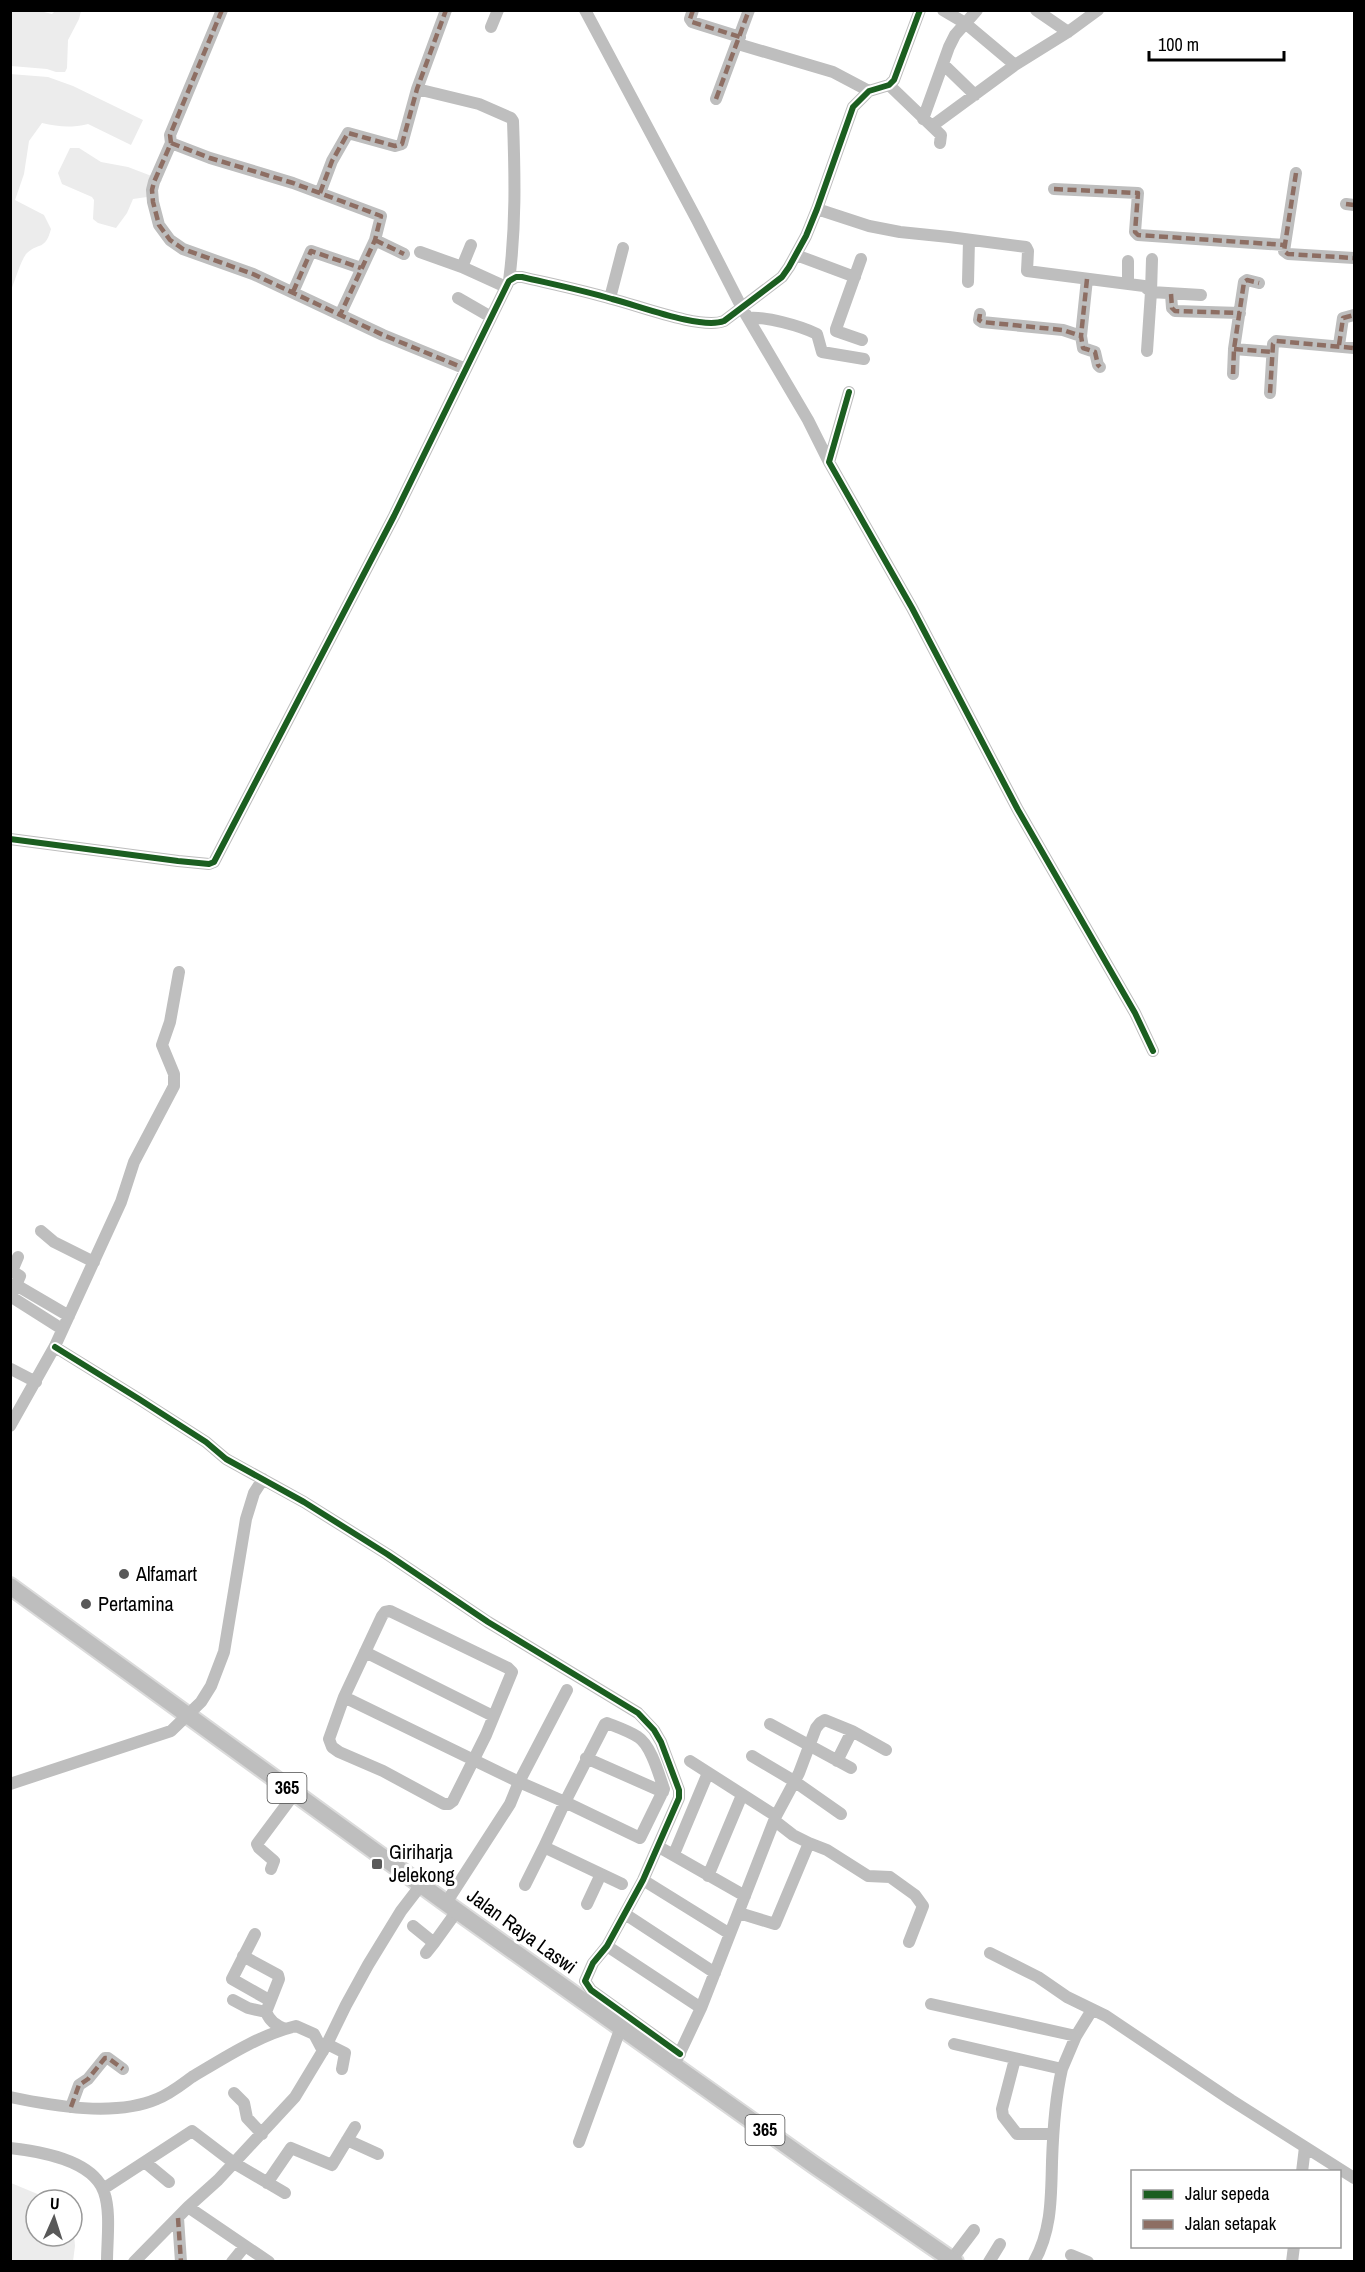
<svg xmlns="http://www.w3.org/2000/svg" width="1365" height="2272" font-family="'Archivo Narrow',sans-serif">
  <rect width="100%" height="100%" fill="#fff"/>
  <path fill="#ececec" d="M10,11H40L52,14L55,11H81L79,19L68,40L67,68L65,72H56L47,69L11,66Z
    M10,74L48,77L73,86L143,120L131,145L88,124C71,128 59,127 42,123L29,141L24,174L15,200L44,215L51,229C45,251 39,242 27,253C21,259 15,281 11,290Z
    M70,148H79L101,162L128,167L162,180L147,197L133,199L127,213L116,228L98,223L93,219L94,200L92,197L62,184L58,173Z
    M11,2183L52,2200H36V2236H72V2211L75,2246L73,2261H11Z"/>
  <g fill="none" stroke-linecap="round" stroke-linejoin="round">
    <g stroke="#dbdbdb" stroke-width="20">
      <path id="major" d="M10,1586L457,1911L814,2165L955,2262"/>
    </g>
    <path stroke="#bebebe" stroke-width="12" d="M222,10L170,135L171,143L154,182L152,190L153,202L159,225L170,240L183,249L253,274L383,335L466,369
      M585,10L697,220L742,308L808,420L829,462
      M693,10L690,19L692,22L740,37
      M943,10L965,23L1015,65
      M1036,10L1068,32
      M491,27L498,10
      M738,44L833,72L869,91
      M943,64L975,95
      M889,85L941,135L940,143
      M417,89L479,104L511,118L513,121C515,176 516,227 509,281
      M716,99L749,10
      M923,119L949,47L955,35L977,10
      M932,126L1015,65L1068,32L1098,10
      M171,143L210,158L293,183L381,216L375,240L340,315
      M1296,173L1284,251L1288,254L1354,258
      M1054,189L1138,193L1135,232L1138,235L1285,245
      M320,193L332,161L348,133L395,146L402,144L417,89L446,10
      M1346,204L1354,205
      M817,209L869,226L900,232L949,237L1026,247L1028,251L1027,271L1144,286L1151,292L1147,351
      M375,240L404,254
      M420,252L462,267L506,287
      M796,255L855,277
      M861,259L836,329V331L862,340
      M1152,259L1151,292L1201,295
      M462,267L471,245
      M1087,279L1081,336L1083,348L1095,352L1098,365L1100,367
      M968,282L969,240
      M1128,282V261
      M293,292L311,251L361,268
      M1171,294L1172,308L1175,311L1240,313
      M458,298L491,317
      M610,298L623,248
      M980,314L979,320L982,322L1063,330L1081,336
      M748,318C765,316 801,326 817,334L822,352L864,359
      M1339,345L1343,318L1354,315
      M1234,349L1272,352
      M1233,374L1234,349L1244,282L1247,280L1259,283
      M849,392L829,462L912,608L1018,810L1135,1013L1153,1051
      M1270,393L1273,344L1276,341L1354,348
      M10,839L178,861L209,864L214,862L394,516L509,281L516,277H522C552,284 582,290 612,299C637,305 701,330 724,321L782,277L789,267L806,236L817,209L853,107L869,91L889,85L894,80L920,10
      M41,1231L54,1242L94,1262
      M16,1285L20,1276L12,1271L18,1257
      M10,1296L62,1329
      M11,1296L16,1285L69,1316
      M55,1347L139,1399L206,1442L226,1459L304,1502L387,1554L488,1622L638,1713L654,1730L661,1742L679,1790V1798L643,1880L607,1946L593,1963L585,1981L591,1990L680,2054
      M11,1369L36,1382
      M10,1426L55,1346L121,1202L134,1162L174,1086V1074L162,1045L170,1022L179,972
      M390,1611L508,1668L512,1672L486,1735L453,1801L449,1804H444L383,1771L339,1752L332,1747L329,1739L344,1697L382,1616L385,1612Z
      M365,1652L493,1716
      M344,1697L519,1782L565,1802L605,1724L607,1723C617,1727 629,1731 638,1737C651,1745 659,1775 664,1789L640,1838L565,1802L544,1847L622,1884
      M770,1724L851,1768
      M752,1756L794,1781L841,1814
      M586,1758L663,1792
      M690,1761L776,1816
      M837,1761L852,1731L886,1750
      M10,1784L171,1731L201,1702L211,1686L224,1652L246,1519L254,1493L263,1479
      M809,1843L827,1850L868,1876L890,1877L915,1895L923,1906L909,1942
      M659,1847L745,1896
      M674,1854L708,1773
      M271,1869L274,1861L259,1848L257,1844L295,1793
      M708,1876L742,1795
      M643,1880L730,1934
      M525,1885L544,1847
      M446,1903L510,1804L519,1782L567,1690
      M587,1904L601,1874
      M739,1913L775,1924L809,1843L793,1835L775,1821
      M625,1914L715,1973
      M413,1926L434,1943L457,1911
      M255,1934L232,1979L269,2000
      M607,1946L701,2008
      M426,1953L434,1943
      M990,1953L1038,1977L1067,1997L1106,2016L1231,2100L1354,2178
      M243,1956L278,1975L279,1979L266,2012C270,2021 275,2025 285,2029
      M233,2000L248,2008L266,2012
      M931,2004L1076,2036
      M327,2044L345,2053L342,2069
      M954,2044L1062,2069C1055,2099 1053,2131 1052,2162C1051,2197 1052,2230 1034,2262
      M677,2059L701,2008L776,1816L799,1773L816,1728L820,1723L825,1720L852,1731
      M1015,2059L1002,2109L1003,2116L1017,2134H1053
      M1062,2069L1076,2036L1092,2010
      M234,2093L244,2103L247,2118L262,2134
      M10,2097C53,2106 115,2117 157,2099C170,2094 181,2085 192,2077C224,2058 259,2035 296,2026L314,2034L323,2051
      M71,2107L79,2085L88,2079L105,2058H108L123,2069
      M347,2140L378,2154
      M579,2142L621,2027
      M10,2148C38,2151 93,2160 104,2192C111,2212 107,2240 107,2262
      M146,2163L169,2182
      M1302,2172L1305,2147
      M267,2183L291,2148L332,2165L355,2127
      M103,2189L192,2131L234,2163L285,2193
      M188,2207L269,2262
      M178,2218L181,2262
      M1071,2255L1088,2262
      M952,2259L974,2230
      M134,2262L188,2207L218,2180L295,2097L327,2044L346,2005L368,1965L401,1911L421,1885
      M232,2262L245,2246
      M989,2262L1000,2244
      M1292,2262L1294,2246"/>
    <use href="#major" stroke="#bebebe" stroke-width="16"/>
    <path stroke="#8d6e63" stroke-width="4.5" stroke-dasharray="9 4.5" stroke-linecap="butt" d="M222,10L170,135L171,143L154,182L152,190L153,202L159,225L170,240L183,249L253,274L383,335L466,369
      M693,10L690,19L692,22L740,37
      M716,99L749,10
      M171,143L210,158L293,183L381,216L375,240L340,315
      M1296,173L1284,251L1288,254L1354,258
      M1054,189L1138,193L1135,232L1138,235L1285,245
      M320,193L332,161L348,133L395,146L402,144L417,89L446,10
      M1346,204L1354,205
      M375,240L404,254
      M1087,279L1081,336L1083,348L1095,352L1098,365L1100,367
      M293,292L311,251L361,268
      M1171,294L1172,308L1175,311L1240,313
      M980,314L979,320L982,322L1063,330L1081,336
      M1339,345L1343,318L1354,315
      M1234,349L1272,352
      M1233,374L1234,349L1244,282L1247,280L1259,283
      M1270,393L1273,344L1276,341L1354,348
      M71,2107L79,2085L88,2079L105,2058H108L123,2069
      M178,2218L181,2262"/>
    <g stroke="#fff" stroke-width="10">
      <path id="cycleway" d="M849,392L829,462L912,608L1018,810L1135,1013L1153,1051
        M10,839L178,861L209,864L214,862L394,516L509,281L516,277H522C552,284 582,290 612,299C637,305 701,330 724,321L782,277L789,267L806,236L817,209L853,107L869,91L889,85L894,80L920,10
        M55,1347L139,1399L206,1442L226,1459L304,1502L387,1554L488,1622L638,1713L654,1730L661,1742L679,1790V1798L643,1880L607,1946L593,1963L585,1981L591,1990L680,2054"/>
    </g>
    <use href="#cycleway" stroke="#1b5e20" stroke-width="6"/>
  </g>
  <g fill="#595959" stroke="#fff" stroke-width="2">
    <circle cx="124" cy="1574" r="6"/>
    <circle cx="86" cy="1604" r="6"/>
    <rect x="371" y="1858" width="12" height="12" rx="3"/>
  </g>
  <g text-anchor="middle" stroke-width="6" stroke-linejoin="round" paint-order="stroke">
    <g fill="#fff" stroke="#4c4c4c" stroke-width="1.5">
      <rect x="267.5" y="1773" width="39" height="30" rx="4.5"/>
      <rect x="745.5" y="2115" width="39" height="30" rx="4.5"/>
    </g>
    <g font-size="18" font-weight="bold" fill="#000">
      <text x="287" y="1794">365</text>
      <text x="765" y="2136">365</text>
    </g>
    <g font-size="20" fill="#000" stroke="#fff" text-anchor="start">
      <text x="136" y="1581">Alfamart</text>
      <text x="98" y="1611">Pertamina</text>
      <text x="389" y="1859">Giriharja<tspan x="389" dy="23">Jelekong</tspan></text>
    </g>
    <g font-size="20" fill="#000" stroke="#fff">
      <text transform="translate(522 1931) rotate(36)" y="7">Jalan Raya Laswi</text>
    </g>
  </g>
  <rect width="1365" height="2272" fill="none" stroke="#000000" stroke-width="24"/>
  <rect x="1131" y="2170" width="210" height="78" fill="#ffffff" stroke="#999999" stroke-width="1.5"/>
  <rect x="1143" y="2190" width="30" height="9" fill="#1b5e20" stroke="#999999" stroke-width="1.5"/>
  <text x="1185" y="2200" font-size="18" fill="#000000">Jalur sepeda</text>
  <rect x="1143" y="2220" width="30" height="9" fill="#8d6e63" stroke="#999999" stroke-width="1.5"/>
  <text x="1185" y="2230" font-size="18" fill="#000000">Jalan setapak</text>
  <g transform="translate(54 2218) rotate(3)"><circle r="28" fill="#ffffff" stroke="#999999" stroke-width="1.5"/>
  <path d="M0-4.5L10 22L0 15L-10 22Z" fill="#595959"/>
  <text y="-9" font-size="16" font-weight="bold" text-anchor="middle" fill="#000000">U</text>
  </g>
  <path d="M1149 51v9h135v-9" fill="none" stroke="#000000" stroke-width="3"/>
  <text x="1158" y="51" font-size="18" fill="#000000" stroke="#ffffff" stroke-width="4.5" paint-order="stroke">100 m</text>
</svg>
